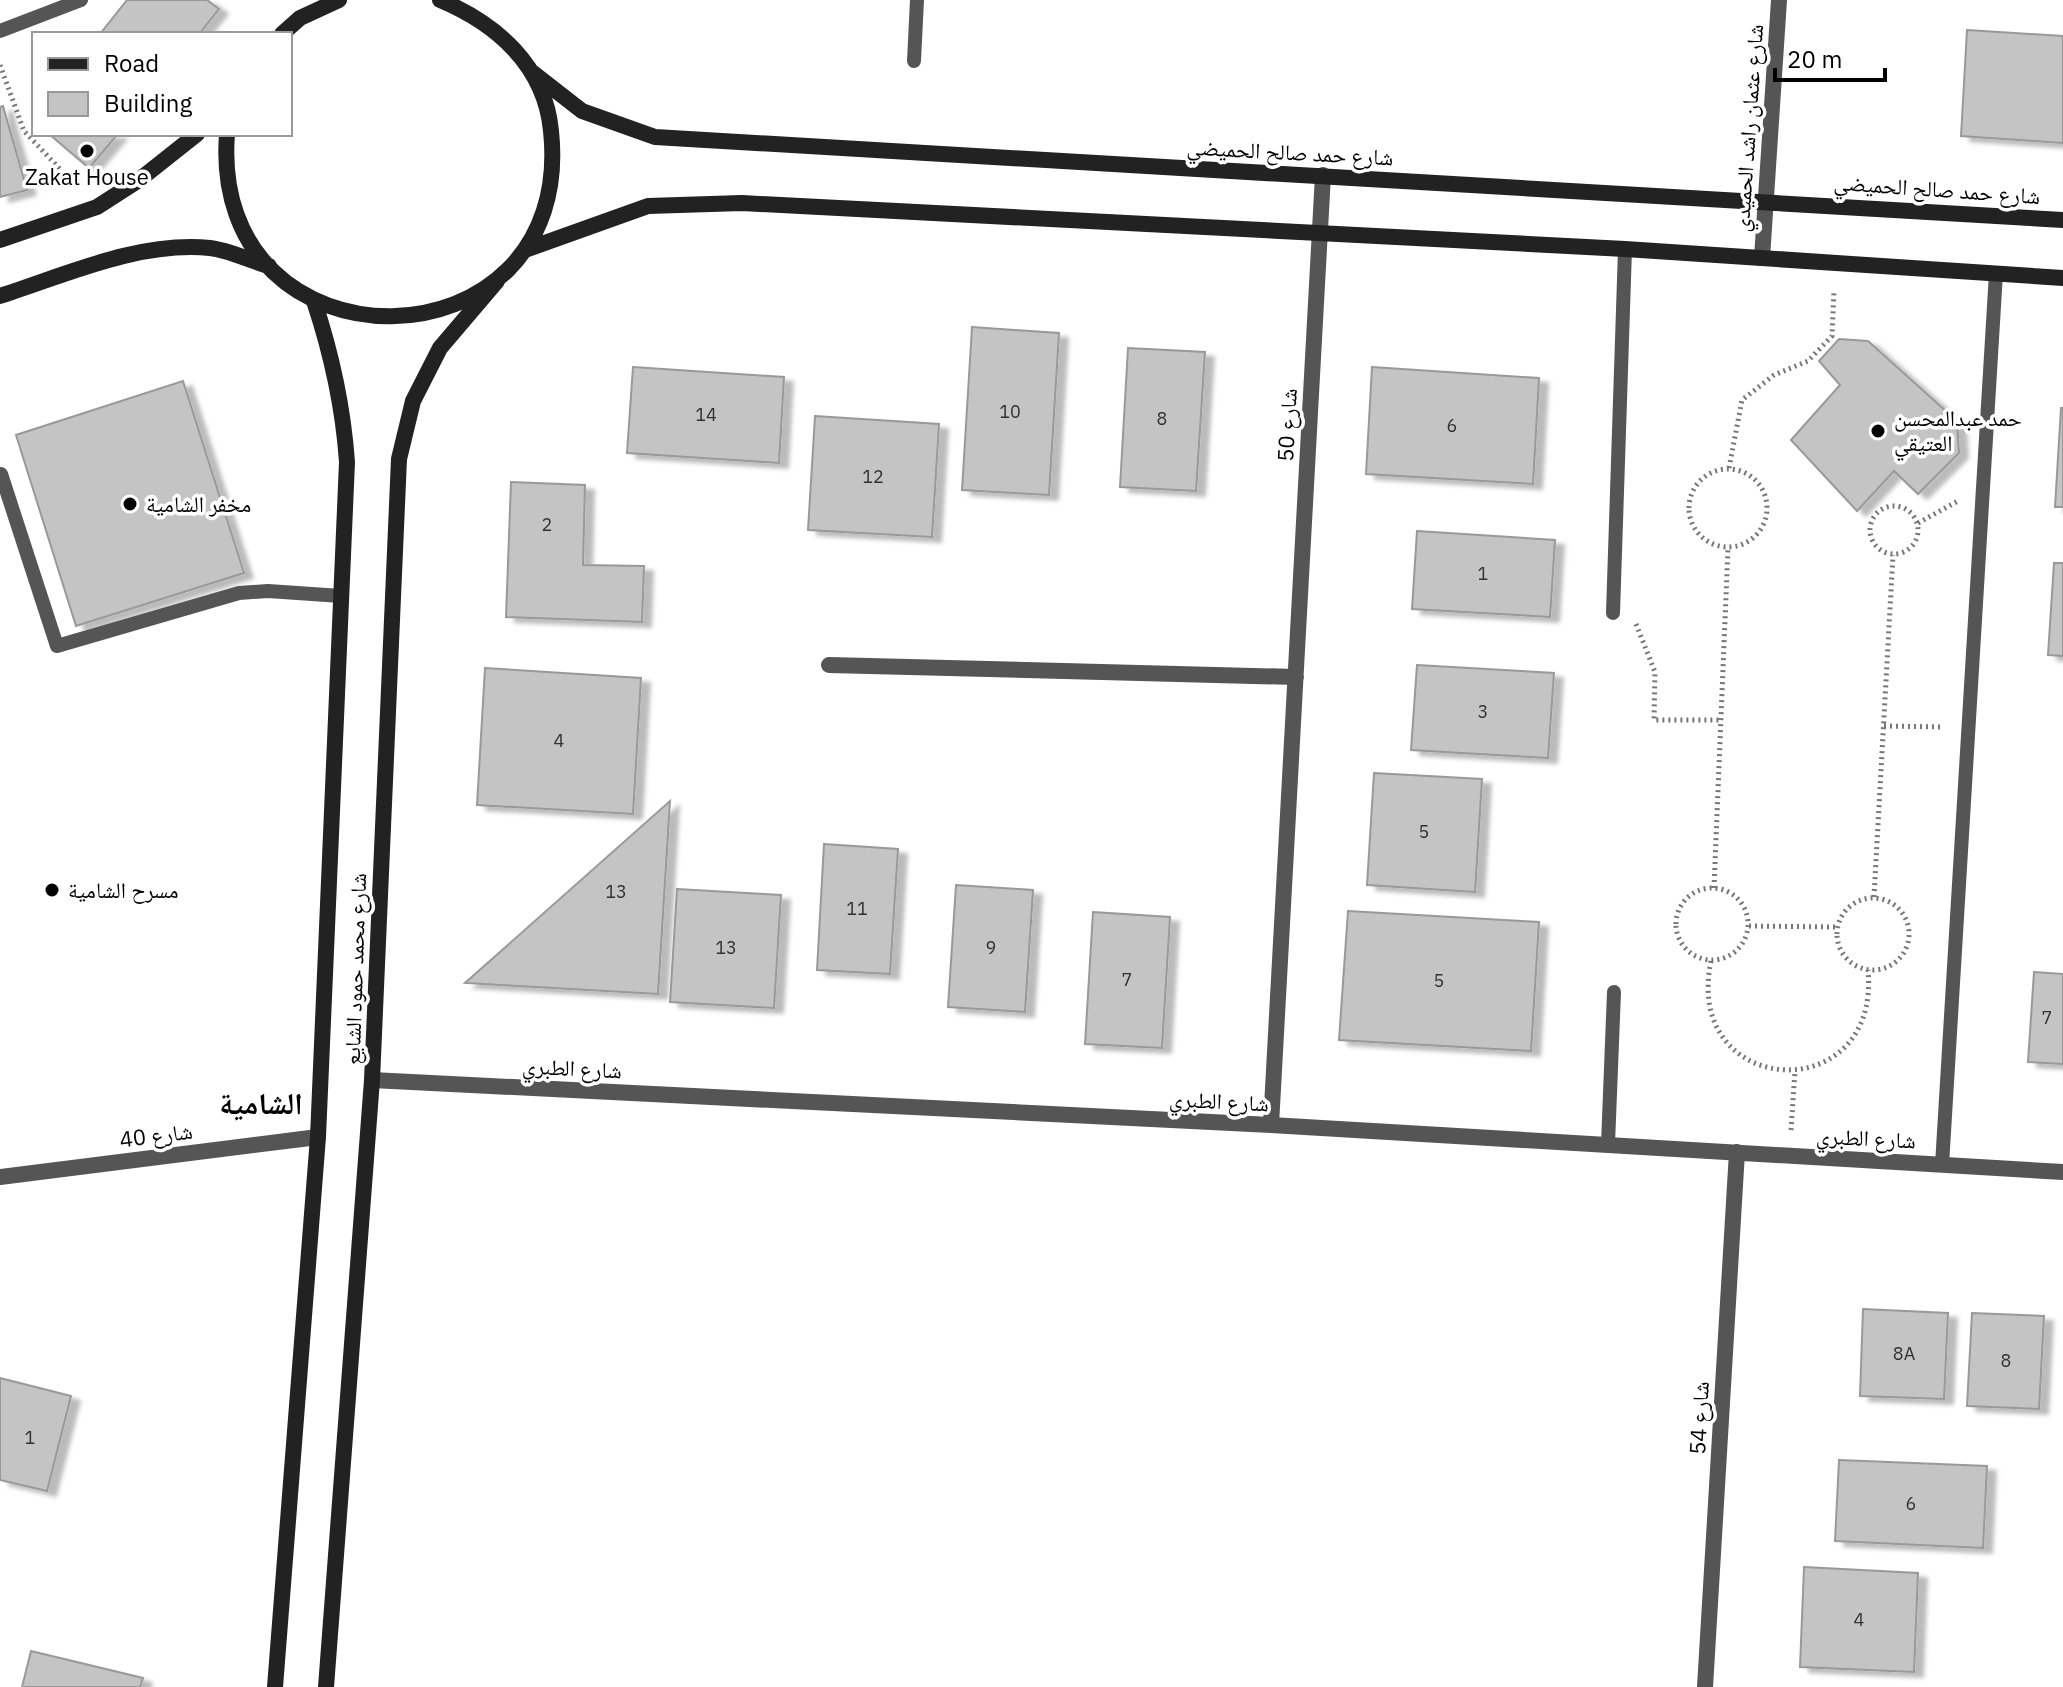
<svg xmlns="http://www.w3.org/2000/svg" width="2063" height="1687" font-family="'IBM Plex Sans','Noto Naskh Arabic',sans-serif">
  <defs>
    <filter id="shadow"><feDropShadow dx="9" dy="5" stdDeviation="2" flood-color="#0004"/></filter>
  </defs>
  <rect width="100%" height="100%" fill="#fff"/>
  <path fill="#c4c4c4" stroke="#999" stroke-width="2" filter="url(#shadow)" d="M127,0H207L219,9L199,34H100Z
    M1967,30L2063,36V143L1961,136Z
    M3,106L27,190L0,197V107Z
    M49,134H118L89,168Z
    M972,327L1059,333L1049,495L962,490Z
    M1839,339L1868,341L1957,421L1959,453L1918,494L1894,471L1857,511L1791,440L1840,385L1819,361Z
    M1128,348L1205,352L1196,491L1120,487Z
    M633,367L784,377L779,463L627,453Z
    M1372,367L1539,378L1533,484L1366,474Z
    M183,381L244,573L76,626L16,435Z
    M2061,408H2063V507H2055Z
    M815,416L939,424L932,537L808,530Z
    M511,482L585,485L583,565L644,566L642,622L506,617Z
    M1417,531L1555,540L1550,617L1412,609Z
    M2054,563H2063V656L2048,655Z
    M1417,665L1554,673L1548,758L1411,750Z
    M485,668L641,678L633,814L477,805Z
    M1374,773L1482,779L1475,892L1367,885Z
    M670,801L658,994L465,983Z
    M824,844L898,849L890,974L817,970Z
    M956,885L1033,890L1025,1012L948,1007Z
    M677,889L781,895L774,1008L670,1002Z
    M1348,911L1539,922L1531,1051L1339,1040Z
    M1093,912L1170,917L1162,1048L1085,1044Z
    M2034,972L2063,974V1064L2028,1062Z
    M1863,1309L1948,1313L1944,1399L1860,1396Z
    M1972,1313L2044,1316L2039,1409L1967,1406Z
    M0,1378L71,1396L47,1491L0,1480Z
    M1839,1460L1987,1466L1983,1548L1835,1541Z
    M1804,1567L1918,1573L1914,1672L1800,1667Z
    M31,1651L143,1678L140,1687H22Z"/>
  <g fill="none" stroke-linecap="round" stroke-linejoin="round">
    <path stroke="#777" stroke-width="5" stroke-dasharray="2 4" stroke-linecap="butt" d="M0,65L24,131L77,187
      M1729,468L1742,400L1774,375L1808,361L1832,336L1834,290
      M1689 508a39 39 0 1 1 78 0a39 39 0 1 1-78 0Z
      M1870 530a24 24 0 1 1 48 0a24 24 0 1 1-48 0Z
      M1918,523L1958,501
      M1636,624L1655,672L1654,720H1721
      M1884,726L1944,727
      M1714,888L1728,548
      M1676 924a36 36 0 1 1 72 0a36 36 0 1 1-72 0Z
      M1874,897L1893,555
      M1837 934a36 36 0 1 1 72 0a36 36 0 1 1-72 0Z
      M1749,926L1837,927
      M1711,961C1682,1099 1881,1110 1868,970
      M1791,1130L1795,1071"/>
    <path stroke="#555" stroke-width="14" d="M0,31L81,0
      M914,61L917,0
      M1,474L57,646L239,593L268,591L341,596
      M1613,613L1625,249
      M1608,1144L1614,992
      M1942,1165L1996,273"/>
    <path stroke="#555" stroke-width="16" d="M1762,258L1779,0
      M829,665L1296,677
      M372,1080L1271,1125L2063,1172
      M1271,1125L1323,175
      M0,1177L318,1137
      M1705,1687L1737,1152"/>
    <path stroke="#222" stroke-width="16" d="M282,34L300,18L339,0
      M532,72L582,111L655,137L2063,220
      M227,134C208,380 577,375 551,131C545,66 497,24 440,0
      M0,240L97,207L139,180L197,134
      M525,250L648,206L742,203L1625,249L2063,278
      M0,296C65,275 139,241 210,248C229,250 250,261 269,266
      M275,1687L318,1137L347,462C343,405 332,355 314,301
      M326,1687L372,1080L399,459L413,401L440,348L497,281"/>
  </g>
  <g fill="#000" stroke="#fff" stroke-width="3">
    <circle cx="87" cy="151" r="8"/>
    <circle cx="1878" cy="431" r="8"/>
    <circle cx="130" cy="504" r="8"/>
    <circle cx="52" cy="890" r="8"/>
  </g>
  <g text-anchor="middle" stroke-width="7" stroke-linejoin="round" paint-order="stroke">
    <g font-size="18" fill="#313131">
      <text x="1010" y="418">10</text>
      <text x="706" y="421">14</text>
      <text x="1162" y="425">8</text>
      <text x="1452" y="432">6</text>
      <text x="873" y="483">12</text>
      <text x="547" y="531">2</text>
      <text x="1483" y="580">1</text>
      <text x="1483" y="718">3</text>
      <text x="559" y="747">4</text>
      <text x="1424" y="838">5</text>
      <text x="616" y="898">13</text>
      <text x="857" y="915">11</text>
      <text x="726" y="954">13</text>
      <text x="991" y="954">9</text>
      <text x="1127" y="986">7</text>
      <text x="1439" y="987">5</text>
      <text x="2047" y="1024">7</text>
      <text x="1904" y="1360">8A</text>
      <text x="2006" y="1367">8</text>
      <text x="30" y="1444">1</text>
      <text x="1911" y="1510">6</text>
      <text x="1859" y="1626">4</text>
    </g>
    <g font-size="22" fill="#000" stroke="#fff">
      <text transform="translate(1748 128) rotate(-86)" y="8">شارع عثمان راشد الحميدي</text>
      <text transform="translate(1290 152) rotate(3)" y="8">شارع حمد صالح الحميضي</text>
      <text transform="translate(1937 189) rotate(4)" y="8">شارع حمد صالح الحميضي</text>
      <text transform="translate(1287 425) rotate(-87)" y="8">شارع 50</text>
      <text transform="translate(355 969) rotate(-88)" y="8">شارع محمد حمود الشايع</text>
      <text transform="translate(572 1068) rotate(3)" y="8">شارع الطبري</text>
      <text transform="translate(1219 1101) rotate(3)" y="8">شارع الطبري</text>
      <text transform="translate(156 1135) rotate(-7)" y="8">شارع 40</text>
      <text transform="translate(1866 1138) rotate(3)" y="8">شارع الطبري</text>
      <text transform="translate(1699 1418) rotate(-87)" y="8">شارع 54</text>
    </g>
    <g font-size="22" fill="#000" stroke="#fff" text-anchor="start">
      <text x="87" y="185" text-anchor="middle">Zakat House</text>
      <text x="1894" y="426">حمد عبدالمحسن<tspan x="1894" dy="25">العتيقي</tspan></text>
      <text x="146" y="512">مخفر الشامية</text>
      <text x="68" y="898">مسرح الشامية</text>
    </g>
    <g font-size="30" font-weight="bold" fill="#000" stroke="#fff">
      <text x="261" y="1114">الشامية</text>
    </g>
  </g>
  <rect x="32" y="32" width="260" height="104" fill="#ffffff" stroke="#999999" stroke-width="2"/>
  <rect x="48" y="58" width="40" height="12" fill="#222222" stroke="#999999" stroke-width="2"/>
  <text x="104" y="72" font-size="24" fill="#000000">Road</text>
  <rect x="48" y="92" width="40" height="24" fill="#c4c4c4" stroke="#999999" stroke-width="2"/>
  <text x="104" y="112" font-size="24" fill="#000000">Building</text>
  <path d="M1775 68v12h110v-12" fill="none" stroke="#000000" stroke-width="4"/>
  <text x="1787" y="68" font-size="24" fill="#000000" stroke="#ffffff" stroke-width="6" paint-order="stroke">20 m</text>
</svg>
